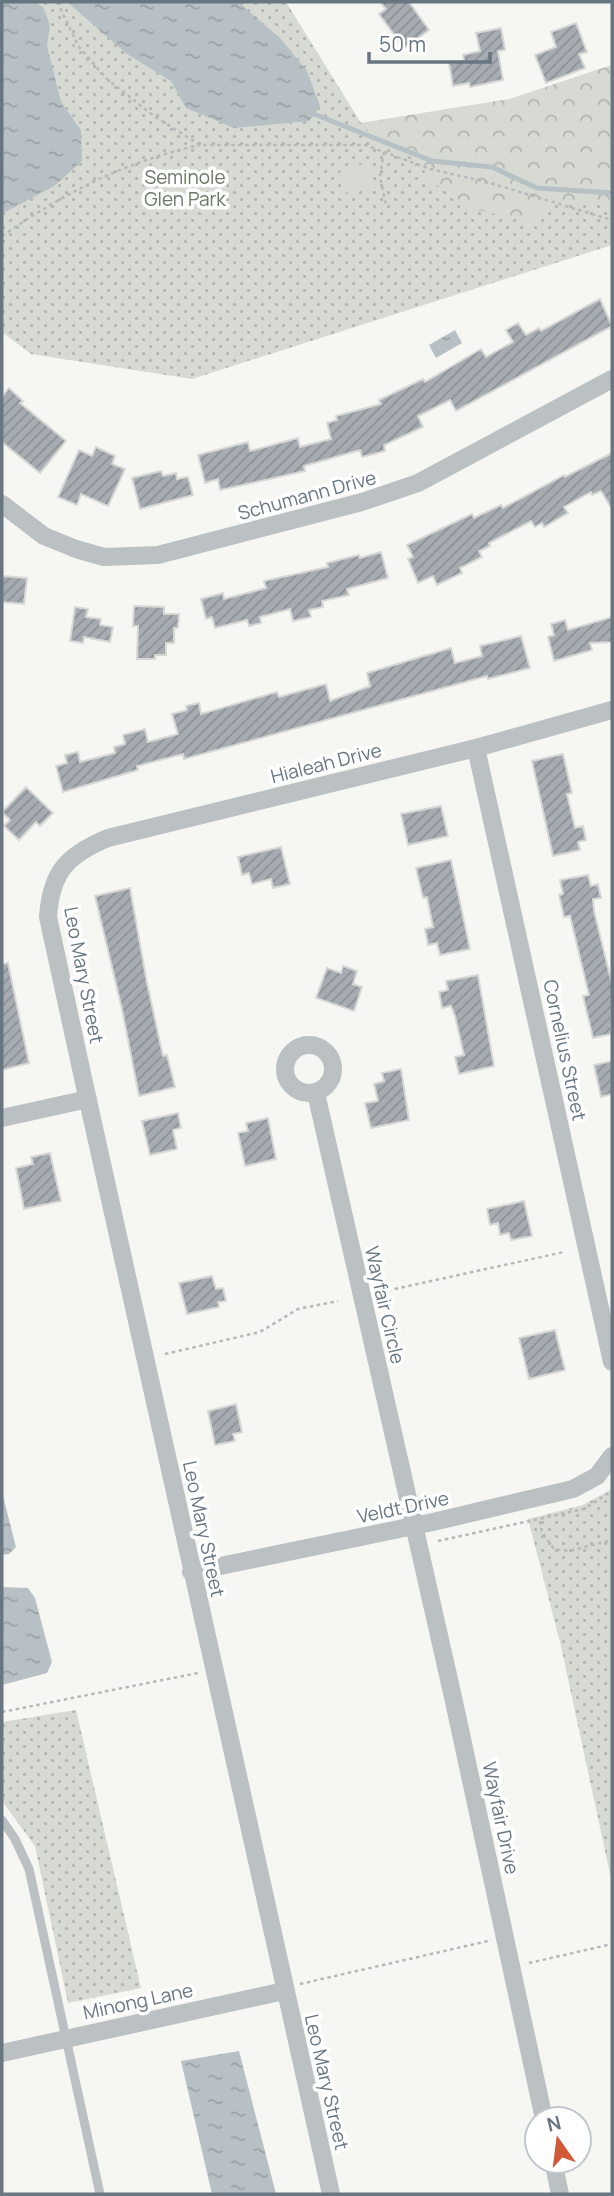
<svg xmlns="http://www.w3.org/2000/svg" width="614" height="2196" font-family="Manrope,sans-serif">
  <defs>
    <pattern id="grass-dots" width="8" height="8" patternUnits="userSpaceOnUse" patternTransform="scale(1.75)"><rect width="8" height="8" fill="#d6dad3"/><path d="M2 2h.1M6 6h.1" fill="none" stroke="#b1b5b1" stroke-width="1.8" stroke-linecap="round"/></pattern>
    <pattern id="forest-crowns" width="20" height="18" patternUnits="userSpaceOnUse" patternTransform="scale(1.75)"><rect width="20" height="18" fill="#d6dad3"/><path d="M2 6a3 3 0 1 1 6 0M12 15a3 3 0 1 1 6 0" fill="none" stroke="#b1b5b1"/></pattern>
    <pattern id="water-ripples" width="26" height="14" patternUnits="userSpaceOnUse" patternTransform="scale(1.75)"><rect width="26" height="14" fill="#b7c1c5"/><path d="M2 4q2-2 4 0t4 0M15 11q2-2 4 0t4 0" fill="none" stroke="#99a1a5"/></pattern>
    <pattern id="building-hatch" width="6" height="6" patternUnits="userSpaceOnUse" patternTransform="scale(1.75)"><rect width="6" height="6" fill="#a6acb2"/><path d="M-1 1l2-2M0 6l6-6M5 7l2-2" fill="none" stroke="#8b9196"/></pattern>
  </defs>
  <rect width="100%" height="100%" fill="#f6f6f3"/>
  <path fill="url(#grass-dots)" d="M2,2H286L361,123L510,99L612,65V245L192,379L31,354L2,332Z
    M612,1489V1883L560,1642L528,1519L583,1505Z
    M76,1710L141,1988L68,2003L35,1846L2,1801V1722Z"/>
  <path fill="url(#forest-crowns)" d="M612,65V204L552,200L536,224L459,205L453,190L426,183L424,162L381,145L361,123L510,99Z"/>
  <path fill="#d6dad3" d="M369,163L375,186L345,193L340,170Z"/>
  <path fill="url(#water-ripples)" d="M2,2H35L43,7L50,25L47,46L61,102L81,130L82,161L54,186L2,214Z
    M67,2L239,3L280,38L307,71L320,106L309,121L234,128L186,108L171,81L127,54Z
    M455,330L462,343L436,358L429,345Z
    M2,1492L16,1547L9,1554L2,1555Z
    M2,1587L28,1588L35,1598L52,1662L47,1673L2,1685Z
    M239,2051L276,2194H212L181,2061Z"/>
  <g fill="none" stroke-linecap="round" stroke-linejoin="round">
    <path stroke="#b7c1c5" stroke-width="5" d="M314,114L432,161L492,167L537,188L612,193"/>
  </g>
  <path fill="url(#building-hatch)" stroke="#d7d7d6" stroke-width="2" d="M380,2H409L429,30L404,48L379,14L386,9Z
    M576,23L587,52L579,54L585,68L546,83L535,55L556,47L551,32Z
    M501,28L505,50L498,51L503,80L470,87L469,83L453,86L449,63L464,61L463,55L480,51L476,33Z
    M600,299L612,326L456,411L450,400L418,416L423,427L384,445L385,451L362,457L360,450L304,466L305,471L220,490L218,479L205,483L198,455L248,442L250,451L298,438L300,447L331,439L327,423L337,420L336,416L381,404L379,400L423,379L425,382L481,349L486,357L513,342L506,330L518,323L526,335L539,328L541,331Z
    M9,388L23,401L20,403L66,441L40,473L2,442V397Z
    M96,447L115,456L112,464L125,469L108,506L81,494L77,505L58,497L79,450L92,456Z
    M612,453V509L601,491L592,495L591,492L564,507L568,513L544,527L542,523L535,527L531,521L489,543L490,546L479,551L482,557L460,568L462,573L437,585L433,576L418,583L408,559L413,557L407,545L472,514L474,518L501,505L503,508L564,475L565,477Z
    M161,471L163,476L176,473L177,479L188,477L193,495L140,509L132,478Z
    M381,552L388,578L347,589L349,595L322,601L323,607L309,610L311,617L293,621L290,609L260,617L261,623L249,626L247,620L215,628L212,617L206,619L201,599L223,593L224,599L266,588L264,581L328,567L327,563L359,555L360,558Z
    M2,576L27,578L24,604L2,602Z
    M134,606L164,607V614H179L178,628H174V643H166V655H155V659H137L138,626H133Z
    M75,607L88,609L86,617L101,619L100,625L113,627L110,642L84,637L83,643L70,641Z
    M612,617V642L590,643L592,650L554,661L548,637L554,635L551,624L565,620L568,630Z
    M521,636L530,668L488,679L487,676L184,759L183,754L137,766L138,770L63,792L56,766L67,763L65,755L78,752L80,762L115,753L114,747L125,744L123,735L145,729L148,742L178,734L172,714L187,710L186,706L199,703L201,714L277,692L279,697L326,684L330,701L370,686L367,673L451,648L455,663L482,656L480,646Z
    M563,754L572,793L567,794L575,828L583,826L586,840L578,842L580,850L553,856L532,761Z
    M26,787L53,813L40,826L36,822L19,840L4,826L10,820L2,812Z
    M441,806L448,836L408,845L401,814Z
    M281,847L290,884L273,888L271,879L252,884L249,873L242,875L238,857Z
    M451,860L470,949L440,955L437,943L428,945L425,929L433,927L427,897L423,898L416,868Z
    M588,875L591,886L598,884L601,898L593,899L594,911L612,984L611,1034L593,1038L583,996L589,995L570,916L564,917L559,895L563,894L560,880Z
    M130,888L147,983L163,1056L167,1055L175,1087L139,1096L122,1009L95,896Z
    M8,963L29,1063L2,1070V964Z
    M343,966L357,971L353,984L362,987L354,1011L316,998L327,968L341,973Z
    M478,975L494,1066L459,1074L455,1057L464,1055L455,1016L451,1006L442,1008L439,992L448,990L446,981Z
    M612,1061V1094L601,1097L594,1065Z
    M401,1069L409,1120L371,1128L365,1103L378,1101L374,1084L384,1081L382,1073Z
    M178,1113L181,1128L173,1130L177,1149L150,1155L142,1121Z
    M268,1118L276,1159L245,1166L238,1133L248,1131L246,1123Z
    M50,1153L61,1201L24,1209L16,1168L33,1164L31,1157Z
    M524,1201L532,1236L511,1240L509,1233L500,1235L498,1223L490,1225L487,1209Z
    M212,1276L216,1289L223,1288L226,1301L218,1302L219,1307L187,1314L179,1283Z
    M555,1330L565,1370L529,1379L519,1338Z
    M236,1404L242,1432L233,1434L235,1441L215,1445L208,1411Z"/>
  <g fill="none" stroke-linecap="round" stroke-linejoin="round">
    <path stroke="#b6b9bc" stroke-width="2.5" stroke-dasharray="3.5 3.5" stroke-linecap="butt" d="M57,2L79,47L107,79L154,116L200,145H365L430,169L487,182L612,220
      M384,152L380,177L386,205
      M2,236C66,192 124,162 200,145
      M381,1292L564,1252
      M165,1354L260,1332L298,1309L338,1301
      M540,1521L542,1532L554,1549L569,1551L612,1540
      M438,1541L584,1509L612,1491
      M2,1712L198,1673
      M529,1963L612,1944
      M300,1984L488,1941"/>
    <path stroke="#bbc0c3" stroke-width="9" d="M2,1820L15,1839L29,1869L100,2194"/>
    <path stroke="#bbc0c3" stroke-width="18" d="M2,504L44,536L76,549L104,557L158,555L362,502L418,483L612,379
      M476,748L612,1362
      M285 1069a24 24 0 1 1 48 0a24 24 0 1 1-48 0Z
      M316,1093L453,1697L544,2119
      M2,1118L88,1099
      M191,1572L433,1522L573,1489L597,1476L612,1456
      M2,2053L284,1991
      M553,2161L560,2194
      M331,2194L83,1078L48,917C51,872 67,855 108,838L476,748L612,710"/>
  </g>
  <g text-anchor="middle" stroke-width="7" stroke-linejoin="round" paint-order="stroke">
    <g font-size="19" fill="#6a7966" stroke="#fff">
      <text x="185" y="184">Seminole<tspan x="185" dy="22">Glen Park</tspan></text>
    </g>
    <g font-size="19" fill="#687681" stroke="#fff">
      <text transform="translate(307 495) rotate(-15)" y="7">Schumann Drive</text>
      <text transform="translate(326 763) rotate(-14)" y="7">Hialeah Drive</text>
      <text transform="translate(84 975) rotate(79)" y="7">Leo Mary Street</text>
      <text transform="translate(565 1050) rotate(78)" y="7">Cornelius Street</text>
      <text transform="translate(385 1305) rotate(77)" y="7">Wayfair Circle</text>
      <text transform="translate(403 1507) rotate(-12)" y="7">Veldt Drive</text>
      <text transform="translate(204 1529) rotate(78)" y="7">Leo Mary Street</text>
      <text transform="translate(501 1818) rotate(78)" y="7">Wayfair Drive</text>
      <text transform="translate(138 2001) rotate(-12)" y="7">Minong Lane</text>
      <text transform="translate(327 2082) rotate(77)" y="7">Leo Mary Street</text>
    </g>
  </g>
  <rect width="614" height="2196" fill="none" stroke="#687681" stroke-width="7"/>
  <g transform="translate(558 2140) rotate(346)"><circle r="33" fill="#ffffff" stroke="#c3c8cd" stroke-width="2"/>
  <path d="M0-5L12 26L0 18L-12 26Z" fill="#d15938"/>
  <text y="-10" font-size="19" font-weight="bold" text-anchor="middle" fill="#687681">N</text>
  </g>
  <path d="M369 52v10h121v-10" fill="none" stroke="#687681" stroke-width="3.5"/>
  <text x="379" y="52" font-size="21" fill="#687681" stroke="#ffffff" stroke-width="5" paint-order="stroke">50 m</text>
</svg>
